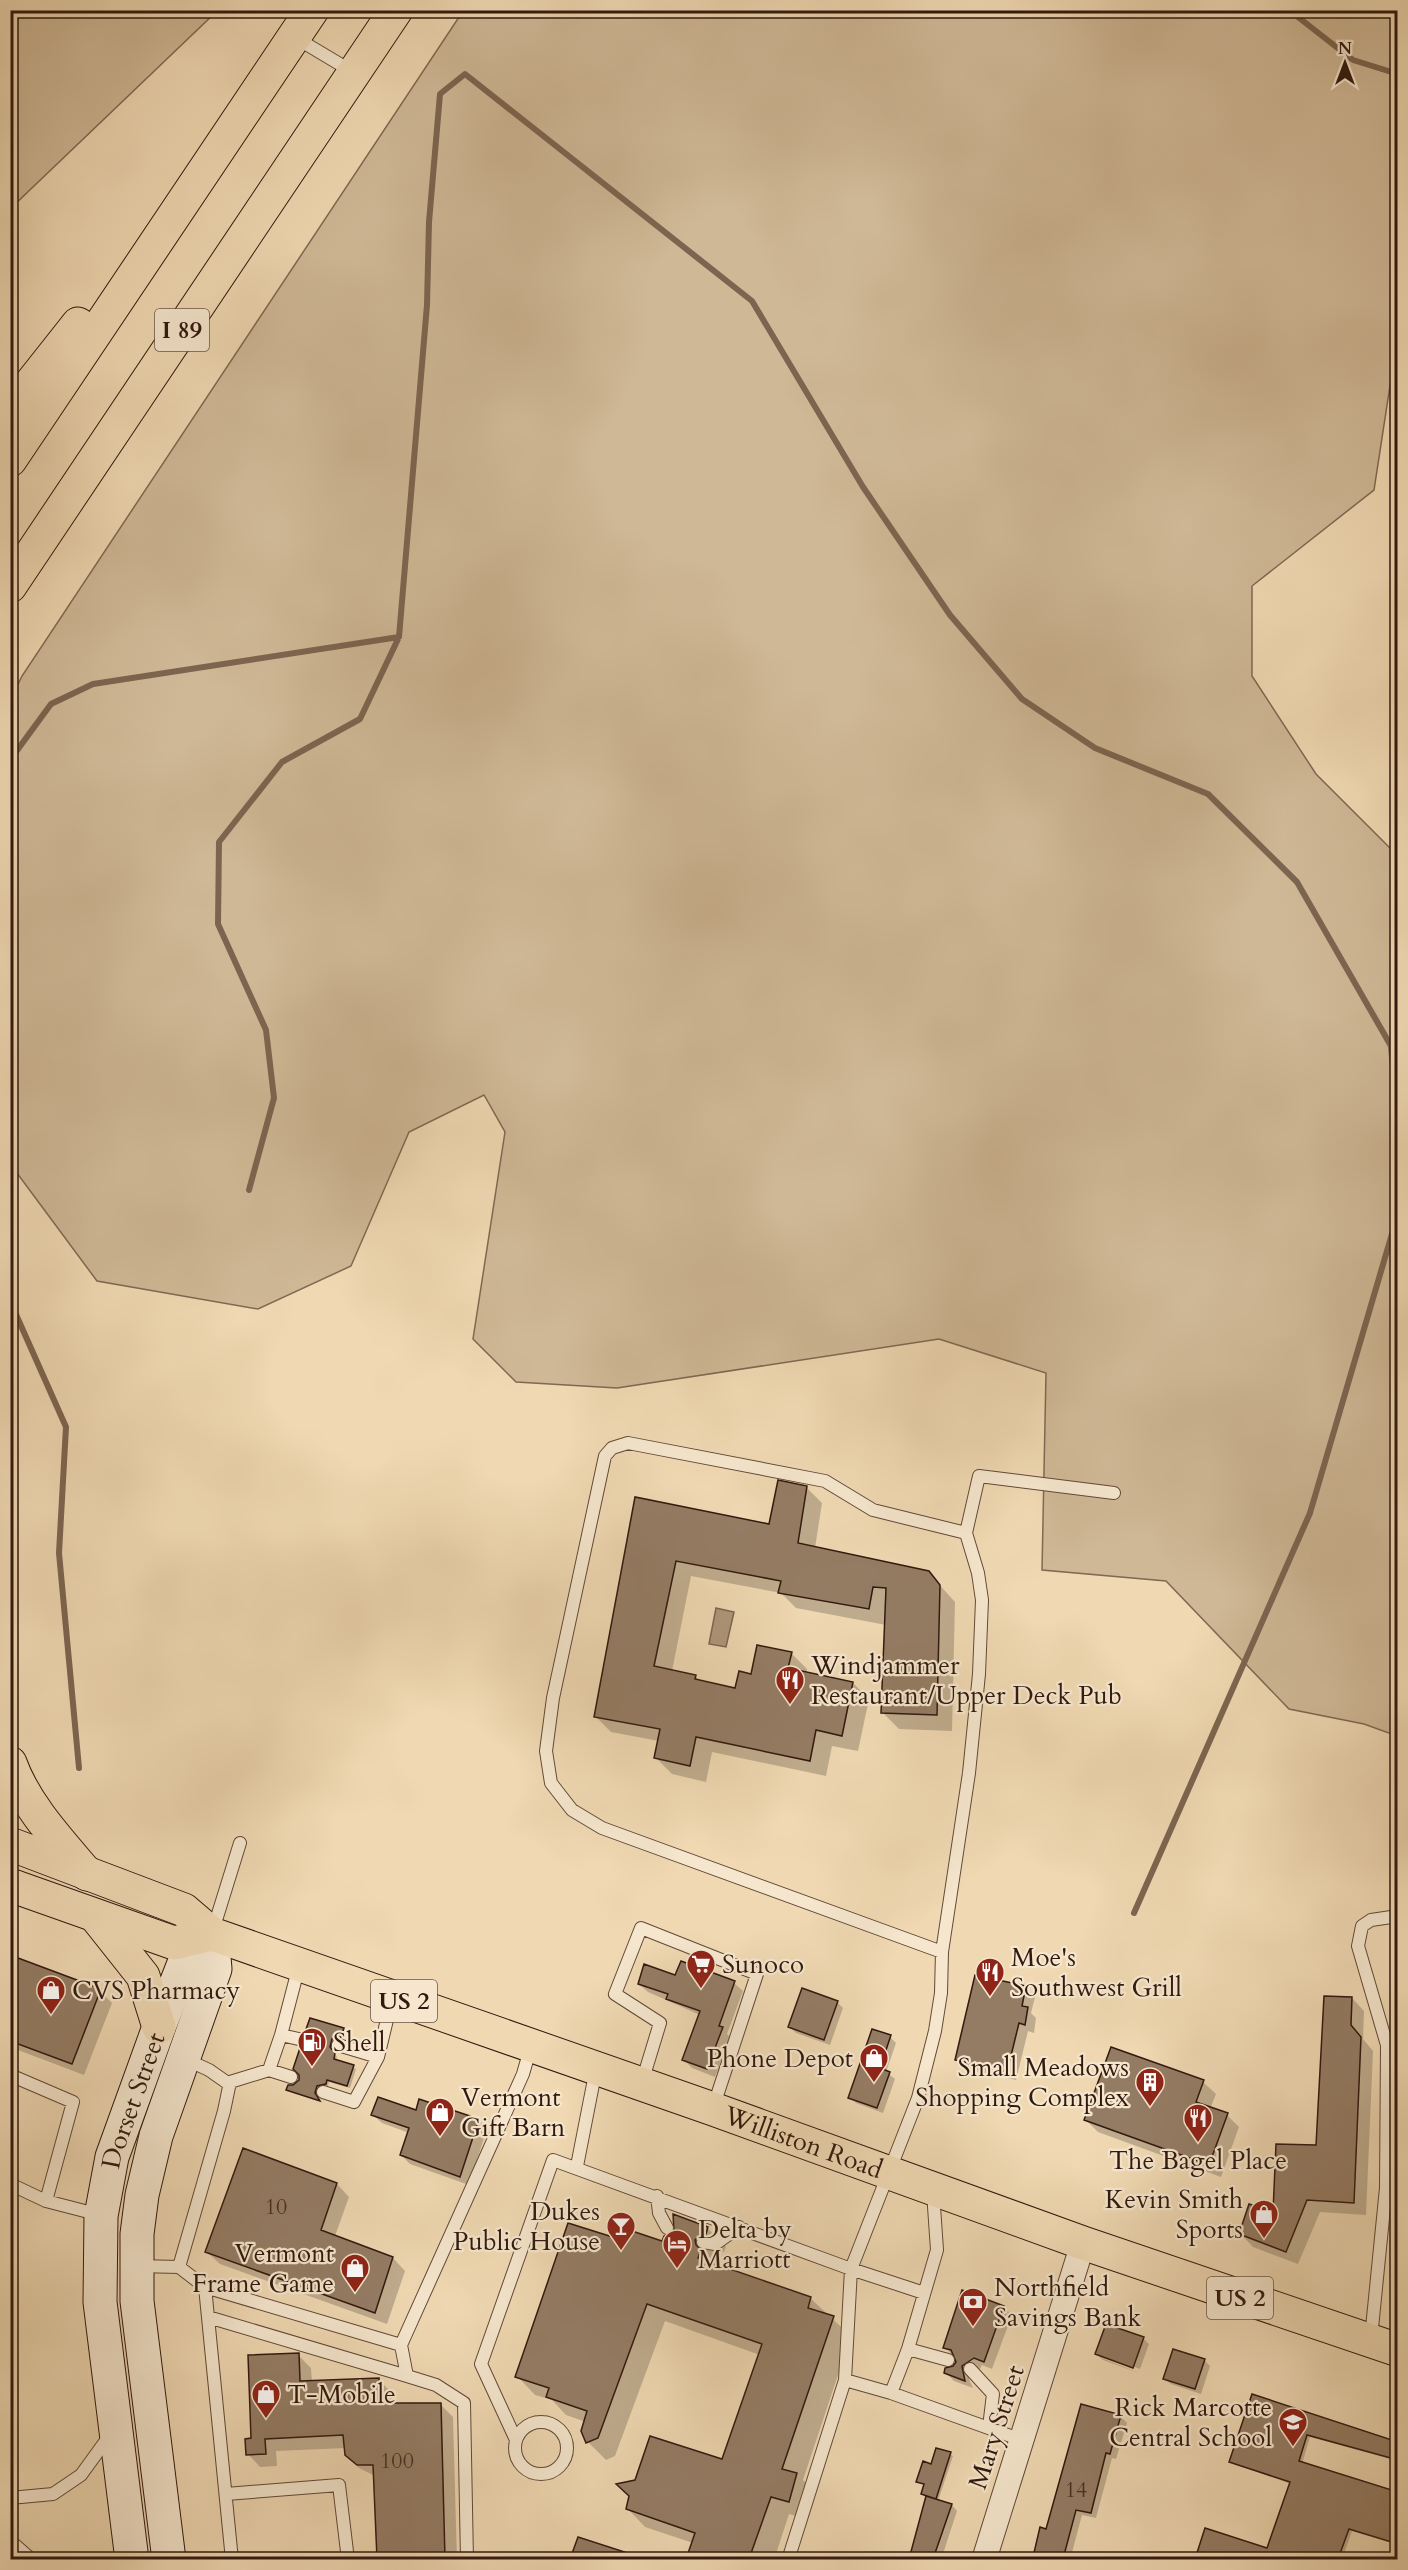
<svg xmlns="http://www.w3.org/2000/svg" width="1408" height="2570" font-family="Cardo,serif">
  <rect width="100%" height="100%" fill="#efd8b2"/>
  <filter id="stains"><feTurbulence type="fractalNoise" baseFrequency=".00333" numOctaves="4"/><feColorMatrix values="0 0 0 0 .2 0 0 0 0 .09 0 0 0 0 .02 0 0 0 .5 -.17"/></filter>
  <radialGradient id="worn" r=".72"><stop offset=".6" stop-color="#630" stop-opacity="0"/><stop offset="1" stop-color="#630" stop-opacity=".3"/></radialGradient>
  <path fill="#cfb896" stroke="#806852" stroke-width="1.5" d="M10,11L11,10L217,11L11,208Z
    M463,11H1397V340L1374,490L1252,586V676L1316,774L1397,855V1736L1364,1724L1289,1709L1166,1581L1042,1570L1046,1373L939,1339L617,1388L516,1382L473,1339L505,1132L484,1095L409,1132L351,1266L258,1309L97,1281L11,1165V699L22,676Z"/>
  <path fill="#ae977b" stroke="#7c6550" stroke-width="1.5" d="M716,1608L734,1612L726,1647L709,1644Z"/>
  <path fill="#0003" d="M806,1487L822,1503L815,1548L928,1572L955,1602L952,1731L899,1729L883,1713L886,1625L796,1608L781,1593L691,1576L672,1671L695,1676L701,1682L736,1690L752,1675L791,1653L807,1669L806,1673L853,1683L869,1699L858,1751L832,1746L826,1776L712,1752L706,1782L672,1774L656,1758L659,1741L611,1732L595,1716L636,1499L771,1526Z
    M10,1956L100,1991L112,2003L84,2075L10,2047Z
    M676,1977L734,1983L743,1991L727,2034L730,2037L715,2077L692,2068L684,2060L700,2015L648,1992L639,1984Z
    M1025,1987L1035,1997L1031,2013L1036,2018L1034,2033L1028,2031L1016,2080L966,2069L957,2060Z
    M803,1990L837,2002L843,2008L830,2045L796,2033L790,2027Z
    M1352,1998L1364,2011L1363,2039L1373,2051L1366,2215L1320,2212L1298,2264L1253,2247L1241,2234L1274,2214L1318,2146Z
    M343,2030L345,2032L343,2039L334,2042L332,2051L337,2057L336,2061L356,2069L350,2088L329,2082L328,2086L319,2089L317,2097L320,2102L290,2092L288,2090L300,2081L307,2049Z
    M890,2037L896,2043L886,2072L895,2079L883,2113L856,2103L850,2097Z
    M1203,2082L1216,2094L1210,2109L1227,2115L1239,2127L1221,2177L1098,2132L1086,2120Z
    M420,2101L479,2120L487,2129L469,2185L410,2164L401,2155L409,2133L382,2123L373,2115L416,2111Z
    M244,2150L337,2184L349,2197L335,2236L393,2258L405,2271L387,2324L220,2264L207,2252Z
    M707,2228L726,2246L724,2252H718L713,2259V2264L810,2298L851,2336L803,2480L815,2492L807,2519L789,2514L774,2560H687L693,2543L645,2527L627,2508L722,2461L760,2355L665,2321L615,2456L606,2460L588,2442L586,2422L566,2415L552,2400L535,2395L517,2376L620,2240L663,2243Z
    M1004,2307L1012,2315L992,2369L982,2365L980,2369L972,2371L969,2379L973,2388L954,2381L946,2373L958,2362L945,2347Z
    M1143,2338L1149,2344L1140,2369L1102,2355V2358L1139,2373L1103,2360L1097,2354Z
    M298,2355L311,2368L312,2382L378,2379L391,2392V2404L441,2405L453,2417L457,2560H378L375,2476L359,2468L346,2455V2448L276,2451L277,2466L260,2467L248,2454L252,2439Z
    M1204,2360L1210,2366L1201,2394L1171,2384L1165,2379Z
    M1253,2396L1398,2444V2461L1310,2437L1302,2464L1398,2494V2545L1352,2531L1342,2560H1197L1206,2530L1268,2550L1291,2484L1230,2462Z
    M1082,2406L1121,2417L1127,2423L1116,2459L1112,2458L1096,2518L1082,2515L1070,2560H1037L1034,2557L1047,2530Z
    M950,2454L953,2456L938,2501L952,2505L957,2511L941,2560H910L928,2497L923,2493L925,2485L918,2481L932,2466Z
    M579,2539L643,2560H561L563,2554L572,2559Z"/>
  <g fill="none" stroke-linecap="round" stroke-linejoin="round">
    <path stroke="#7c6550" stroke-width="6" d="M1289,10L1353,60L1398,74
      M10,760L51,704L93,684L399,637
      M249,1190L274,1098L266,1030L218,924L219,842L282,762L360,719L399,637L427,305L429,222L440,94L465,74L752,301L863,487L950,615L1022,699L1095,748L1208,794L1297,882L1391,1046L1398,1124
      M10,1301L66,1427L59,1553L79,1768
      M1134,1913L1310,1513L1394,1227L1398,1179"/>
  </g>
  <path fill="#947c64" stroke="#31190f" stroke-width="1.5" d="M778,1480L807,1486L798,1543L929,1571L940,1585L937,1715L881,1713L886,1588L873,1587L869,1609L778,1593L781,1581L676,1561L654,1666L696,1675L695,1679L735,1688L739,1671L751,1674L757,1645L792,1652L788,1668L853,1682L842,1736L816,1730L810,1761L696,1737L690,1766L654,1758L660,1729L594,1717L635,1497L769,1524Z
    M10,1955L101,1989L72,2064L10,2041Z
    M681,1961L735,1981L719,2026L723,2027L707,2069L682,2060L700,2011L666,1999L668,1994L638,1984L644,1964L675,1975Z
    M975,1975L1026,1986L1022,2006L1028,2007L1025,2025L1019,2023L1007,2072L955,2060Z
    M802,1988L838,2001L824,2040L788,2027Z
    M1324,1996L1352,1997L1351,2025L1361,2037L1354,2203L1307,2200L1286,2252L1239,2234L1249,2204L1273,2212L1276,2144L1316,2145Z
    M310,2018L344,2028L341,2037L332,2039L330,2047L335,2053L334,2059L354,2065L347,2086L327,2080L326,2084L317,2086L315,2093L320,2101L286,2090L288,2085H293L299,2080V2075L293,2069L300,2048H306L311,2042V2037L305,2032Z
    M872,2029L891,2035L880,2068L890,2072L877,2108L848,2098Z
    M1111,2047L1204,2080L1196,2102L1228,2113L1209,2165L1084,2120Z
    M378,2097L416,2110L419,2099L479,2119L460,2177L400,2155L409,2128L371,2115Z
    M243,2148L337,2183L321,2230L393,2257L375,2313L205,2252Z
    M673,2214L708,2227L706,2234L700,2235L695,2240L696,2245L701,2250L698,2258L811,2297L808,2308L834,2316L782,2469L797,2473L789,2502L771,2497L749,2559H686L695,2533L626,2509L629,2496L616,2484L635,2480L650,2436L722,2459L762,2344L647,2304L598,2438L586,2443L581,2431L587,2411L546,2397L549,2388L515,2377L568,2223L619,2239L623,2228L662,2241L664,2236L674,2232Z
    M962,2290L1004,2306L984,2362L974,2358L962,2366L965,2381L944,2373L945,2368L953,2366L956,2362L951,2350L943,2348Z
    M1106,2324L1144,2337L1133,2368L1095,2354Z
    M1173,2349L1205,2359L1195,2389L1163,2379Z
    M299,2353L300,2381L379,2378L380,2403H441L445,2559H377L373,2465H357L345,2455L343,2435L265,2439L266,2454L246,2455L245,2439L251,2438L248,2355Z
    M1252,2394L1398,2442V2460L1307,2435L1299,2461L1398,2492V2544L1349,2529L1338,2559H1195L1205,2528L1267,2548L1290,2482L1229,2462Z
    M1081,2404L1121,2415L1110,2454L1106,2453L1091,2513L1076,2510L1063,2559L1033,2557L1040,2527L1046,2529Z
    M936,2448L951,2452L936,2499L921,2494L924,2484L916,2482L923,2461L931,2464Z
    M926,2496L952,2504L933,2559H909Z
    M578,2537L637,2556V2559H570Z"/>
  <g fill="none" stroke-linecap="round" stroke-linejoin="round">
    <g stroke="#604938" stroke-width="14">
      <path id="lane" d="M296,38L353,72
        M213,1930L240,1843
        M942,1952L602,1828L572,1810L551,1783L546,1751L553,1698L605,1456L612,1448L628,1443L825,1481L873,1510L966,1533
        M299,1966L281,2035L303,2040
        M338,2045L378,2057L392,1999
        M185,2059L209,2070L229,2084
        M269,2070L281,2035
        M10,2075L73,2102L46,2201
        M642,2082L660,2023L615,1994L641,1928L757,1974L713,2108
        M323,2092L354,2102L378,2057
        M577,2166L596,2069
        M10,2184L46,2201L100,2215
        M657,2196L659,2213L667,2228
        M703,2242L715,2244L739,2227
        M138,2266L179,2267L205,2287L401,2345L407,2376L436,2385L464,2403L467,2560
        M179,2267L224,2111L230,2082L269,2070L291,2077
        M205,2287L232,2560
        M208,2317L407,2376
        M1371,2338L1386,2188L1387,2045L1358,1946L1362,1926L1371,1920L1398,1916
        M401,2345L523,2074L531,2046
        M908,2349L948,2360
        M970,2369L993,2394L989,2427
        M845,2380L891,2393L1022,2440
        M891,2393L908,2349L937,2250L933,2192
        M515 2448a26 26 0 1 1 52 0a26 26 0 1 1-52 0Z
        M516,2440L481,2364L553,2160L851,2269L924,2293
        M226,2494L339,2485L348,2560
        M10,2498L53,2494L81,2475L110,2435
        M10,2545H15L32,2560
        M788,2560L845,2380L851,2269L918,2098L935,2031L941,1993L942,1952L969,1773L979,1674L982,1600L978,1573L966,1533L979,1476L1114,1493"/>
    </g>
    <g stroke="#604938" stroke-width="26">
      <path id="street" d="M984,2560L1083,2243"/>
    </g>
    <g stroke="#31190f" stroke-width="35">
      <g id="secondary">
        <path id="s1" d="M132,2560L100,2302L101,2216L112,2157L159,2027L185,1961L212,1934"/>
        <path d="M169,2560L137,2301V2234L142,2195L156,2136L215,1969L212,1934"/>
      </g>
    </g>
    <g stroke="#31190f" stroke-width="35">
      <g id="primary">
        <path id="s2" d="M10,1844L184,1910L212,1934L713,2109L1083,2243L1398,2350"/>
        <path d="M10,1885L174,1943L212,1934"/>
        <path d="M97,1918L143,1976L159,2027"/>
      </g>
    </g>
    <g stroke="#31190f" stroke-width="35">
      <path id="highway" d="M10,410L78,324
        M10,460L312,10
        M10,586L396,10
        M10,1763C25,1805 59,1841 87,1874
        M10,1889L15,1887"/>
    </g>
    <use href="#lane" stroke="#f5e6cd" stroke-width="12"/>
    <use href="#street" stroke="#f5e6cd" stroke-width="24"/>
    <use href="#secondary" stroke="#f5e6cd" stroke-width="33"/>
    <use href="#primary" stroke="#efd8b2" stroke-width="33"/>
    <use href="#highway" stroke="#efd8b2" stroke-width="33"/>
  </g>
  <defs>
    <g id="restaurant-pin" transform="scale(1.5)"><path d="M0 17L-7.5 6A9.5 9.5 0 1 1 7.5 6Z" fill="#8f2418" stroke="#f5e6cd"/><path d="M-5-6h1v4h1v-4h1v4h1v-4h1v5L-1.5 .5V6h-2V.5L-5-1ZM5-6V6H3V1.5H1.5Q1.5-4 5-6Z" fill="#fff"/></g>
    <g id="supermarket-pin" transform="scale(1.5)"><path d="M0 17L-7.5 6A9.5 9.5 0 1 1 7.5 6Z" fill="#8f2418" stroke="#f5e6cd"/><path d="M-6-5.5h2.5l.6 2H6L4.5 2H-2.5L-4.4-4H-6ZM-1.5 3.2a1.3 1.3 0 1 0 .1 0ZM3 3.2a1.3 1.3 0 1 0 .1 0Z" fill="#fff"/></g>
    <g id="shop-pin" transform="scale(1.5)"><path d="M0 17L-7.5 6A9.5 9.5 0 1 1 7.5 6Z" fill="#8f2418" stroke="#f5e6cd"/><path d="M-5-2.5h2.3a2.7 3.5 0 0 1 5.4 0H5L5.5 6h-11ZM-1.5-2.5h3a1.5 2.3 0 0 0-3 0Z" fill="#fff"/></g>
    <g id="fuel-pin" transform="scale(1.5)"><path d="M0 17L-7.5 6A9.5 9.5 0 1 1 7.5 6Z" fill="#8f2418" stroke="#f5e6cd"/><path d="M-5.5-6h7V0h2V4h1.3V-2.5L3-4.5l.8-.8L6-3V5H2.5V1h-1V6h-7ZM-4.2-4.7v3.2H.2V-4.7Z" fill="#fff"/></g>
    <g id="building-pin" transform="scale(1.5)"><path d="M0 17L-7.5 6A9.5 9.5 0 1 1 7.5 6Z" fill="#8f2418" stroke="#f5e6cd"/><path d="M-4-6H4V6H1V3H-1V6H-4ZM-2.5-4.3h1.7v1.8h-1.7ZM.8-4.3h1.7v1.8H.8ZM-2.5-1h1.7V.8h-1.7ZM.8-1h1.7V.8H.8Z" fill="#fff"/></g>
    <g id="bar-pin" transform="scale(1.5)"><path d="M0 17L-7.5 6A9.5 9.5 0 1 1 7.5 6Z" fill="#8f2418" stroke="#f5e6cd"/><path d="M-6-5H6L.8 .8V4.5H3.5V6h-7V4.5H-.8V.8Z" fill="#fff"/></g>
    <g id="hotel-pin" transform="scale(1.5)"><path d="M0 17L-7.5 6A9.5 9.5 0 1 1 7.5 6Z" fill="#8f2418" stroke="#f5e6cd"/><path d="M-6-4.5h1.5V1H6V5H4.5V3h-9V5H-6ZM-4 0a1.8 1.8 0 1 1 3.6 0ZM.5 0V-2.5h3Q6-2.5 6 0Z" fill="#fff"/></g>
    <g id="bank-pin" transform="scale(1.5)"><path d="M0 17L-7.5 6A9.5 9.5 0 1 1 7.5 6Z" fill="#8f2418" stroke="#f5e6cd"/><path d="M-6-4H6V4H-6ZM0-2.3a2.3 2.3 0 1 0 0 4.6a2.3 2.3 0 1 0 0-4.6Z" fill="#fff"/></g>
    <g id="school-pin" transform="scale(1.5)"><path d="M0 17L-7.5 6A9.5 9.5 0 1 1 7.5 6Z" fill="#8f2418" stroke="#f5e6cd"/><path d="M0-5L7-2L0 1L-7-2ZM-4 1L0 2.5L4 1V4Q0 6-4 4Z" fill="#fff"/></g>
  </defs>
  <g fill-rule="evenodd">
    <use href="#restaurant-pin" x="790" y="1680"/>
    <use href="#supermarket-pin" x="701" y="1964"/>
    <use href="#restaurant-pin" x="990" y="1972"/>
    <use href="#shop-pin" x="51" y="1990"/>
    <use href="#fuel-pin" x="312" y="2042"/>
    <use href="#shop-pin" x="874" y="2058"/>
    <use href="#building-pin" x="1150" y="2082"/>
    <use href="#shop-pin" x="440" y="2112"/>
    <use href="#restaurant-pin" x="1198" y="2118"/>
    <use href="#shop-pin" x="1264" y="2214"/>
    <use href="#bar-pin" x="621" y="2226"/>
    <use href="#hotel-pin" x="677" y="2244"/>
    <use href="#shop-pin" x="355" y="2268"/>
    <use href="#bank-pin" x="973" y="2302"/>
    <use href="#shop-pin" x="266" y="2394"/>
    <use href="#school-pin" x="1293" y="2422"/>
  </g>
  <g text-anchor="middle" stroke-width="4.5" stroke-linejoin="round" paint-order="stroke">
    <g font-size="22" fill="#4a3224">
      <text x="276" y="2214">10</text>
      <text x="397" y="2468">100</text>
      <text x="1076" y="2497">14</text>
    </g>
    <g fill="#f5e6cd" stroke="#6c5648" stroke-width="1.5">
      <rect x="155" y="309" width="54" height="42" rx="4.5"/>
      <rect x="371" y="1980" width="66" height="42" rx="4.5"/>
      <rect x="1207" y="2277" width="66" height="42" rx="4.5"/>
    </g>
    <g font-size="24" font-weight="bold" fill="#31190f">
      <text x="182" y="338">I 89</text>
      <text x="404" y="2009">US 2</text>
      <text x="1240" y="2306">US 2</text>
    </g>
    <g font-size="26" fill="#31190f" stroke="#f5e6cd" text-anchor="start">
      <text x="811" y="1674">Windjammer<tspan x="811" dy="30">Restaurant/Upper Deck Pub</tspan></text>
      <text x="1011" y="1966">Moe's<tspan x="1011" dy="30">Southwest Grill</tspan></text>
      <text x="722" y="1973">Sunoco</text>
      <text x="72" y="1999">CVS Pharmacy</text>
      <text x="333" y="2051">Shell</text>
      <text x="853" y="2067" text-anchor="end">Phone Depot</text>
      <text x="1129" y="2076" text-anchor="end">Small Meadows<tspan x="1129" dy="30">Shopping Complex</tspan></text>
      <text x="461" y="2106">Vermont<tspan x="461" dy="30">Gift Barn</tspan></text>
      <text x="1198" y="2169" text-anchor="middle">The Bagel Place</text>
      <text x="1243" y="2208" text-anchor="end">Kevin Smith<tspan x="1243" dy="30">Sports</tspan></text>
      <text x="600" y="2220" text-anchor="end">Dukes<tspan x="600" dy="30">Public House</tspan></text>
      <text x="698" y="2238">Delta by<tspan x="698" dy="30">Marriott</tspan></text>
      <text x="334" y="2262" text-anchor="end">Vermont<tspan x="334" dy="30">Frame Game</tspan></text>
      <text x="994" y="2296">Northfield<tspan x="994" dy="30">Savings Bank</tspan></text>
      <text x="287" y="2403">T-Mobile</text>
      <text x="1272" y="2416" text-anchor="end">Rick Marcotte<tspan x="1272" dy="30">Central School</tspan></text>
    </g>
    <g font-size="26" fill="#31190f" stroke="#f5e6cd">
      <text dy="9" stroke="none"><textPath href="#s1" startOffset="466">Dorset Street</textPath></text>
      <text dy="9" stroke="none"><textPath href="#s2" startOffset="850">Williston Road</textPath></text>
      <text transform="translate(996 2427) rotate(-72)" y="9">Mary Street</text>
    </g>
  </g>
  <rect width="1408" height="2570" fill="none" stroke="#efd8b2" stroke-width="36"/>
  <rect x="12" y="12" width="1384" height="2546" fill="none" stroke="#31190f" stroke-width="3"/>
  <rect x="18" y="18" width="1372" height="2534" fill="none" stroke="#31190f" stroke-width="1.5"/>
  <g transform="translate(1345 63)" stroke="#f5e6cd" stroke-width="4.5" paint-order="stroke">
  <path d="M0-4.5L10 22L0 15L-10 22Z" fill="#31190f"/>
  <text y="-9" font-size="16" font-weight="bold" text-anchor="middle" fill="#31190f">N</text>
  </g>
  <rect width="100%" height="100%" filter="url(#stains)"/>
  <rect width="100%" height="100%" fill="url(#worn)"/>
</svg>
